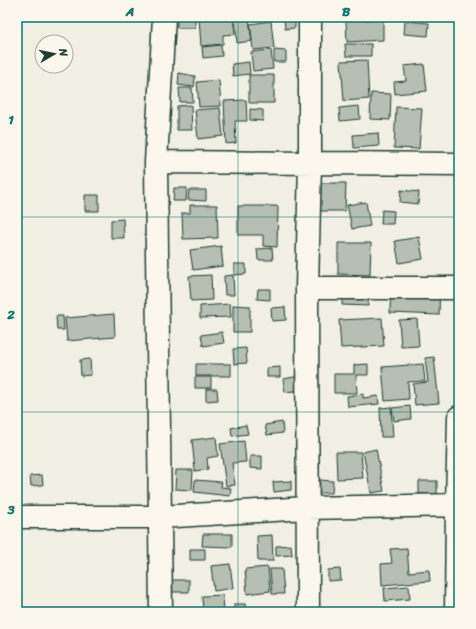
<svg xmlns="http://www.w3.org/2000/svg" width="476" height="629" font-family="Sriracha,sans-serif">
  <rect width="100%" height="100%" fill="#f2f0e5"/>
  <filter id="ink" filterUnits="userSpaceOnUse"><feTurbulence type="fractalNoise" baseFrequency=".025" numOctaves="2"/><feDisplacementMap in="SourceGraphic" scale="8" xChannelSelector="R" yChannelSelector="G"/><feConvolveMatrix kernelMatrix="1 2 1 2 8 2 1 2 1" color-interpolation-filters="sRGB"/></filter>
  <g filter="url(#ink)">
    <path fill="#b7beb3" stroke="#1f3d34" d="M177,17H195V28H177Z
      M214,17H233L235,34L223,35V44L201,46L199,18Z
      M249,17L252,41L237,43L235,18Z
      M284,17H295V28L285,29Z
      M383,19V40L347,42L346,21Z
      M271,21L274,48L253,50L250,24Z
      M405,21L429,23L428,36L404,34Z
      M345,44H371V56H346Z
      M221,45L222,56L203,58L202,47Z
      M271,50L273,69L253,71L251,52Z
      M274,50L286,51V62H274Z
      M367,60L369,99L344,101L341,61Z
      M249,62L250,74L233,76L232,64Z
      M424,64L427,91L395,94L394,82L406,81L404,66Z
      M179,73L195,76L194,87L178,85Z
      M249,75H274V103H249Z
      M219,80L221,106L199,107L197,82Z
      M179,88H192L193,102H180Z
      M371,93L391,94L390,120L370,119Z
      M246,100L247,121H235L236,143L226,144L224,101Z
      M191,105L192,130H177V106Z
      M359,106L360,119L340,121L339,108Z
      M396,107L422,108L419,149L394,148Z
      M220,108L223,136L198,139L195,110Z
      M250,109L263,110V121L250,120Z
      M378,133L379,146L354,148L353,135Z
      M314,183H346L345,211H314Z
      M174,188H187L186,201H173Z
      M189,190H206V201L188,200Z
      M401,190L419,192L418,204L400,202Z
      M85,195H99V211H85Z
      M366,202L370,226L352,229L347,205Z
      M190,205H217L218,238L183,239L182,213H190Z
      M238,206H278L277,247L263,246V235H238Z
      M382,210L394,211L393,224H381Z
      M123,219L124,238H111V220Z
      M419,237L423,259L399,263L395,241Z
      M338,243H371L370,275L338,274Z
      M221,246L223,266L193,270L190,250Z
      M272,248L273,260H258L257,249Z
      M234,264H246V274L234,275Z
      M211,275L212,300L191,301L189,276Z
      M233,275L234,295H225L224,276Z
      M391,278L440,280L439,315L390,313Z
      M343,280L369,281L368,306L342,305Z
      M258,289H270V300L257,299Z
      M230,304L231,317L200,318V306Z
      M233,305L250,306V332H233Z
      M285,307L286,320L272,321L271,308Z
      M114,314L115,337L67,341L65,318Z
      M56,316H63L64,330H57Z
      M382,318L384,346L341,348L339,320Z
      M417,319L419,346L401,347L399,320Z
      M222,332L224,343L203,346L201,335Z
      M246,348L247,363L234,364L233,349Z
      M434,357L439,403L415,405L413,384L428,382L425,358Z
      M90,359L91,375L81,376L80,360Z
      M196,364H231V376H196Z
      M368,364V375H356L357,393H334V374H354V365Z
      M423,364L425,381L408,382L409,399L385,401L382,367Z
      M280,367V377H267V368Z
      M300,376L302,390L285,392L283,379Z
      M195,377H211V388H195Z
      M206,389H217L218,400L206,401Z
      M363,394V398L378,396L379,404L348,407L347,396Z
      M410,406L411,419L394,421L392,408Z
      M391,407L393,437H381L380,408Z
      M282,422L283,433L267,435L265,425Z
      M246,425L248,434L232,436L231,428Z
      M216,437L218,456L207,458L208,469L195,471L192,440Z
      M244,441L246,462L232,463L235,485L226,486L220,444Z
      M376,449L384,491L371,493L363,452Z
      M336,452H361L363,478L337,479Z
      M250,456H262V469L250,468Z
      M176,470H193L192,490L175,489Z
      M42,475L43,485L31,486L30,476Z
      M195,480L222,482L221,487L231,488L230,496L194,492Z
      M320,480L333,481L332,493H319Z
      M291,481V490L274,492L273,482Z
      M419,481H437V494H419Z
      M203,534H232V547L202,546Z
      M272,535L273,561H258L257,536Z
      M291,545L292,555L276,556V546Z
      M407,548L409,572L429,570L430,581L382,585L381,564L392,563L390,549Z
      M190,549H205V560H190Z
      M230,564L233,588L214,591L211,566Z
      M268,567L270,591L247,594L245,569Z
      M270,569H282L284,594H272Z
      M340,569L341,580L328,581V570Z
      M160,580H189V592H159Z
      M409,586L410,599L385,601L384,588Z
      M223,595L224,612H203L202,596Z
      M234,604H245L246,612H234Z
      M286,607L287,612H271V608Z"/>
    <g fill="none" stroke-linecap="round" stroke-linejoin="round">
      <g stroke="#1f3d34" stroke-width="25">
        <path id="street" d="M156,162L459,164
          M307,288H459
          M17,517H160L307,508L459,505
          M161,612L156,162L164,17
          M308,612L307,288L310,163V17
          M456,612L457,505L459,417"/>
      </g>
      <use href="#street" stroke="#fbf7ec" stroke-width="22"/>
    </g>
  </g>
  <path fill="none" stroke="#0f766e" stroke-width="1" stroke-opacity="0.55" d="M238,17V612M17,217H459M17,412H459"/>
  <rect width="476" height="629" fill="none" stroke="#fbf7ec" stroke-width="44"/>
  <g transform="translate(54 54) rotate(81)"><circle r="19" fill="#fbf7ec" stroke="#a3ada2"/>
  <path d="M0-3L7 15L0 10L-7 15Z" fill="#1f3d34"/>
  <text y="-6" font-size="11" font-weight="bold" text-anchor="middle" fill="#1f3d34">N</text>
  </g>
  <rect x="22" y="22" width="432" height="585" fill="none" stroke="#0f766e" stroke-width="1.5"/>
  <g font-size="13" text-anchor="middle" font-weight="bold" fill="#0f766e">
    <text x="130" y="16">A</text>
    <text x="346" y="16">B</text>
    <text x="11" y="124">1</text>
    <text x="11" y="319">2</text>
    <text x="11" y="514">3</text>
  </g>
</svg>
